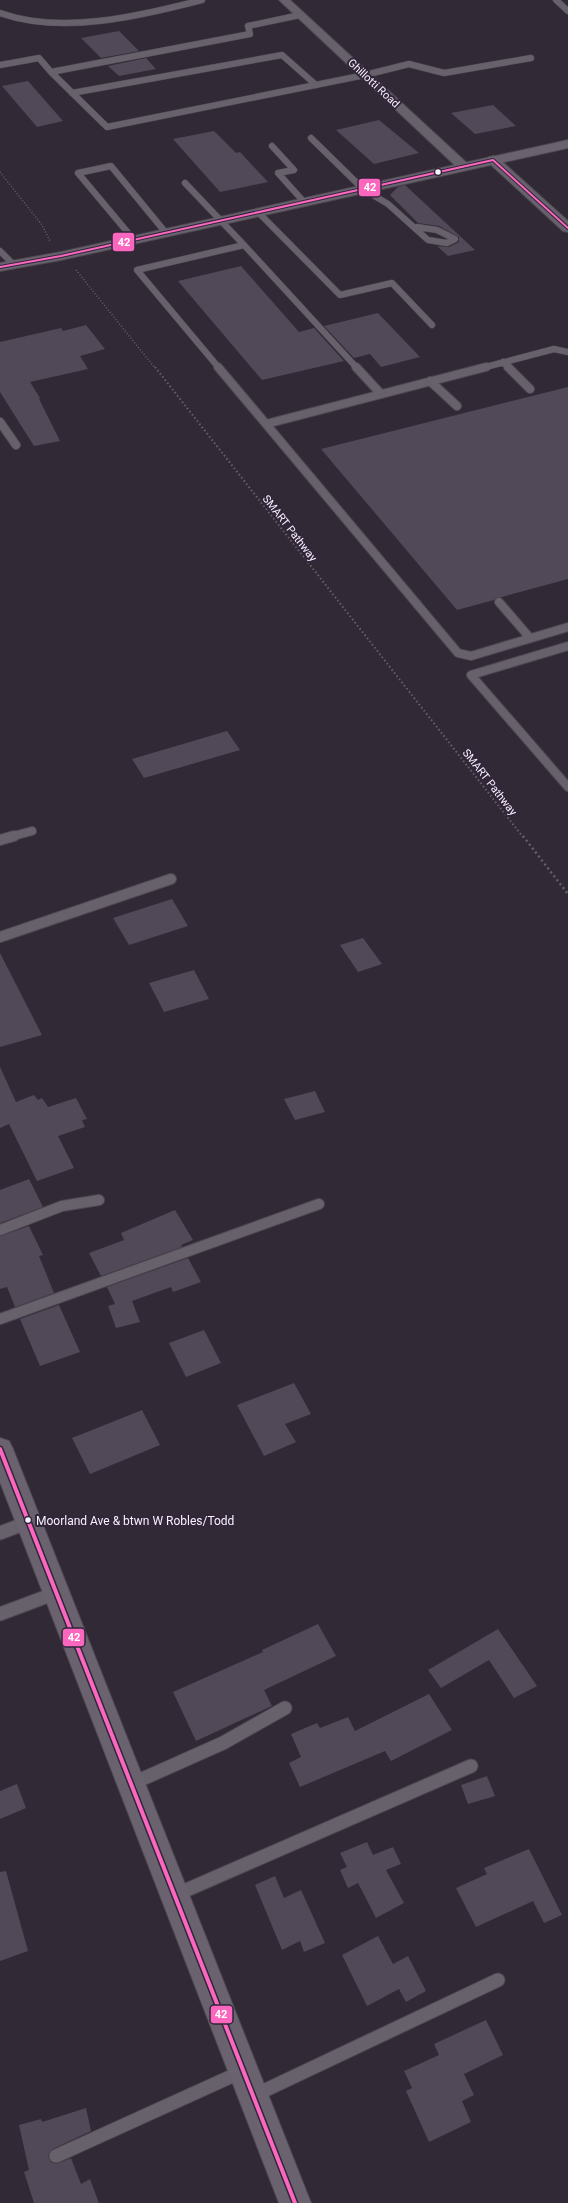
<svg xmlns="http://www.w3.org/2000/svg" width="568" height="2203" font-family="Roboto,sans-serif">
  <rect width="100%" height="100%" fill="#312a36"/>
  <path fill="#514858" d="M119,31L139,51L101,58L81,38Z
    M146,58L156,69L119,76L108,66Z
    M28,81L63,121L37,127L2,86Z
    M493,105L516,126L475,134L451,113Z
    M379,120L419,153L374,164L336,130Z
    M214,131L236,153L240,152L268,182L220,192L173,139Z
    M405,185L475,250L448,256L437,246L449,247L459,242V237L439,226L418,223L390,195L398,187Z
    M241,266L299,332L314,328L344,361L262,380L178,281Z
    M378,313L420,357L381,367L370,354L354,358L324,326Z
    M86,325L105,349L80,356L88,369L30,382L40,398L39,399L60,441L34,446L0,392V342L61,328L63,331Z
    M568,387V579L502,597H498L494,600L457,610L321,449Z
    M227,731L240,750L144,778L132,759Z
    M172,899L188,926L129,945L113,918Z
    M363,938L382,964L358,972L340,945Z
    M0,953L42,1035L0,1047Z
    M194,970L209,999L164,1012L149,983Z
    M0,1067L16,1102L34,1095L38,1100L42,1098L48,1107L76,1098L87,1119L82,1120L85,1127L58,1136L74,1168L37,1181L9,1124L0,1128Z
    M315,1091L325,1112L295,1120L284,1099Z
    M29,1179L43,1207L0,1223V1190Z
    M175,1210L193,1240L181,1245L182,1247L101,1276L89,1253L124,1240L121,1233Z
    M29,1226L43,1255L39,1256L54,1293L15,1307L7,1287L0,1289V1236Z
    M188,1258L201,1282L173,1292L171,1287L132,1301L140,1322L116,1328L108,1306L115,1304L107,1287Z
    M59,1305L80,1352L40,1366L20,1319Z
    M204,1330L221,1363L186,1377L169,1343Z
    M294,1383L311,1414L285,1424L296,1442L264,1456L237,1405Z
    M142,1410L160,1445L90,1474L72,1438Z
    M318,1624L336,1656L264,1690L272,1706L196,1741L173,1692L263,1652L262,1650Z
    M498,1629L537,1686L514,1698L489,1660L441,1688L428,1670Z
    M429,1694L452,1730L391,1761L385,1751L300,1787L289,1763L301,1757L291,1734L317,1723L320,1728L348,1717L355,1731Z
    M487,1776L495,1796L468,1804L461,1785Z
    M17,1784L26,1808L0,1819V1791Z
    M367,1842L373,1855L393,1847L401,1864L386,1870L404,1903L376,1918L358,1883L348,1888L340,1870L347,1867L340,1853Z
    M529,1849L562,1915L544,1923L533,1901L476,1927L456,1888L487,1874L484,1868Z
    M6,1871L28,1951L0,1961V1872Z
    M275,1876L284,1898L301,1890L325,1943L304,1952L300,1941L282,1950L255,1885Z
    M378,1936L393,1964L408,1956L426,1991L406,2002L399,1989L367,2006L342,1955Z
    M486,2020L503,2055L464,2074L474,2095L462,2101L471,2122L429,2142L406,2091L412,2088L404,2071L439,2055L434,2044Z
    M86,2108L91,2131L53,2149L48,2156L51,2162L56,2164L71,2158L81,2184L90,2179L99,2203H34L24,2172L29,2170L19,2125L41,2119L42,2122Z"/>
  <g fill="none" stroke-linecap="round" stroke-linejoin="round">
    <g stroke="#4d4751" stroke-width="7">
      <path id="lane-far3" d="M556,0L568,11
        M0,13C62,35 140,16 202,0
        M300,15L248,26L250,34L51,72L107,127L365,75L409,64L444,73L531,58
        M0,65L39,58L51,72
        M72,93L282,55L316,85
        M311,138L363,189L388,204L428,240L447,243L455,239L437,230L417,227
        M272,146L294,170L278,173L304,202
        M185,183L244,245L137,270L219,368
        M258,212L340,295L392,283L432,325
        M134,240L78,173L111,166L166,233
        M244,245L357,368
        M0,251L14,265
        M503,362L509,368
        M482,368L554,349L568,352"/>
    </g>
    <g stroke="#4d4751" stroke-width="10">
      <path id="lane-far2" d="M218,367L266,424
        M356,367L381,394
        M486,367L266,424L458,653L471,656L568,627
        M508,367L530,389
        M430,381L457,406
        M0,422L16,445
        M499,602L530,638
        M568,646L471,675L568,787
        M10,837L32,831"/>
    </g>
    <g stroke="#4d4751" stroke-width="12">
      <path id="lane-far1" d="M0,840L14,836
        M0,937L171,879
        M0,1230L62,1206L99,1200
        M0,1319L319,1204"/>
    </g>
    <g stroke="#4d4751" stroke-width="15">
      <path id="lane" d="M0,1533L29,1522
        M0,1614L56,1593
        M131,1784L223,1743L285,1708
        M175,1895L471,1766
        M255,2095L498,1980
        M56,2156L241,2072"/>
    </g>
    <g stroke="#4d4751" stroke-width="2">
      <path id="street" d="M279,0H290L468,164L470,167L468,170H460Z
        M493,156L497,157L568,221V232L563,231L489,163L487,160L489,157Z"/>
    </g>
    <g stroke="#4d4751" stroke-width="2">
      <path id="secondary" d="M568,140V148L61,260L0,271V263L61,252Z
        M0,1438L9,1441L13,1449L311,2203H279L0,1482Z"/>
    </g>
    <path stroke="#66606a" stroke-width="1.5" stroke-dasharray="1 2" stroke-linecap="butt" d="M0,172L42,225L50,241
      M76,270L155,368"/>
    <path stroke="#66606a" stroke-width="2" stroke-dasharray="1.5 2.5" stroke-linecap="butt" d="M155,367L523,837"/>
    <path stroke="#66606a" stroke-width="2.5" stroke-dasharray="2 3" stroke-linecap="butt" d="M523,836L568,894"/>
    <use href="#lane-far3" stroke="#67616c" stroke-width="6"/>
    <use href="#lane-far2" stroke="#67616c" stroke-width="8"/>
    <use href="#lane-far1" stroke="#67616c" stroke-width="10"/>
    <use href="#lane" stroke="#67616c" stroke-width="13"/>
    <use href="#street" fill="#67616c" fill-rule="evenodd"/>
    <use href="#secondary" fill="#6a636f" fill-rule="evenodd"/>
    <g stroke="#32263a" stroke-width="4">
      <path id="bus-1-far1" d="M493,160L568,228
        M0,267L61,256L493,160"/>
    </g>
    <g stroke="#32263a" stroke-width="7">
      <path id="bus-1" d="M0,1449L295,2203"/>
    </g>
    <use href="#bus-1-far1" stroke="#fb67be" stroke-width="2"/>
    <use href="#bus-1" stroke="#fb67be" stroke-width="4"/>
  </g>
  <g fill="#f9f1fe" stroke="#32263a" stroke-width="1.5">
    <circle cx="438" cy="172" r="3.5"/>
    <circle cx="28" cy="1520" r="3.5"/>
  </g>
  <g text-anchor="middle" stroke-width="4" stroke-linejoin="round" paint-order="stroke">
    <g font-size="11" fill="#f9f1fe" stroke="#32263a">
      <text transform="translate(374 83) rotate(43)" y="4">Ghillotti Road</text>
      <text transform="translate(290 528) rotate(52)" y="4">SMART Pathway</text>
      <text transform="translate(490 782) rotate(52)" y="4">SMART Pathway</text>
    </g>
    <g font-size="12" fill="#f9f1fe" stroke="#32263a" text-anchor="start">
      <text x="36" y="1525">Moorland Ave &amp; btwn W Robles/Todd</text>
    </g>
  </g>
  <g stroke="#32263a" stroke-width="1.5">
    <rect x="358" y="178" width="23" height="19" rx="4" fill="#fb67be"/>
    <rect x="112" y="232" width="23" height="20" rx="4" fill="#fb67be"/>
    <rect x="62" y="1628" width="23" height="19" rx="4" fill="#fb67be"/>
    <rect x="210" y="2005" width="23" height="19" rx="4" fill="#fb67be"/>
  </g>
  <g font-size="11" text-anchor="middle" font-weight="bold" fill="#fff">
    <text x="370" y="191">42</text>
    <text x="124" y="246">42</text>
    <text x="74" y="1641">42</text>
    <text x="221" y="2018">42</text>
  </g>
</svg>
